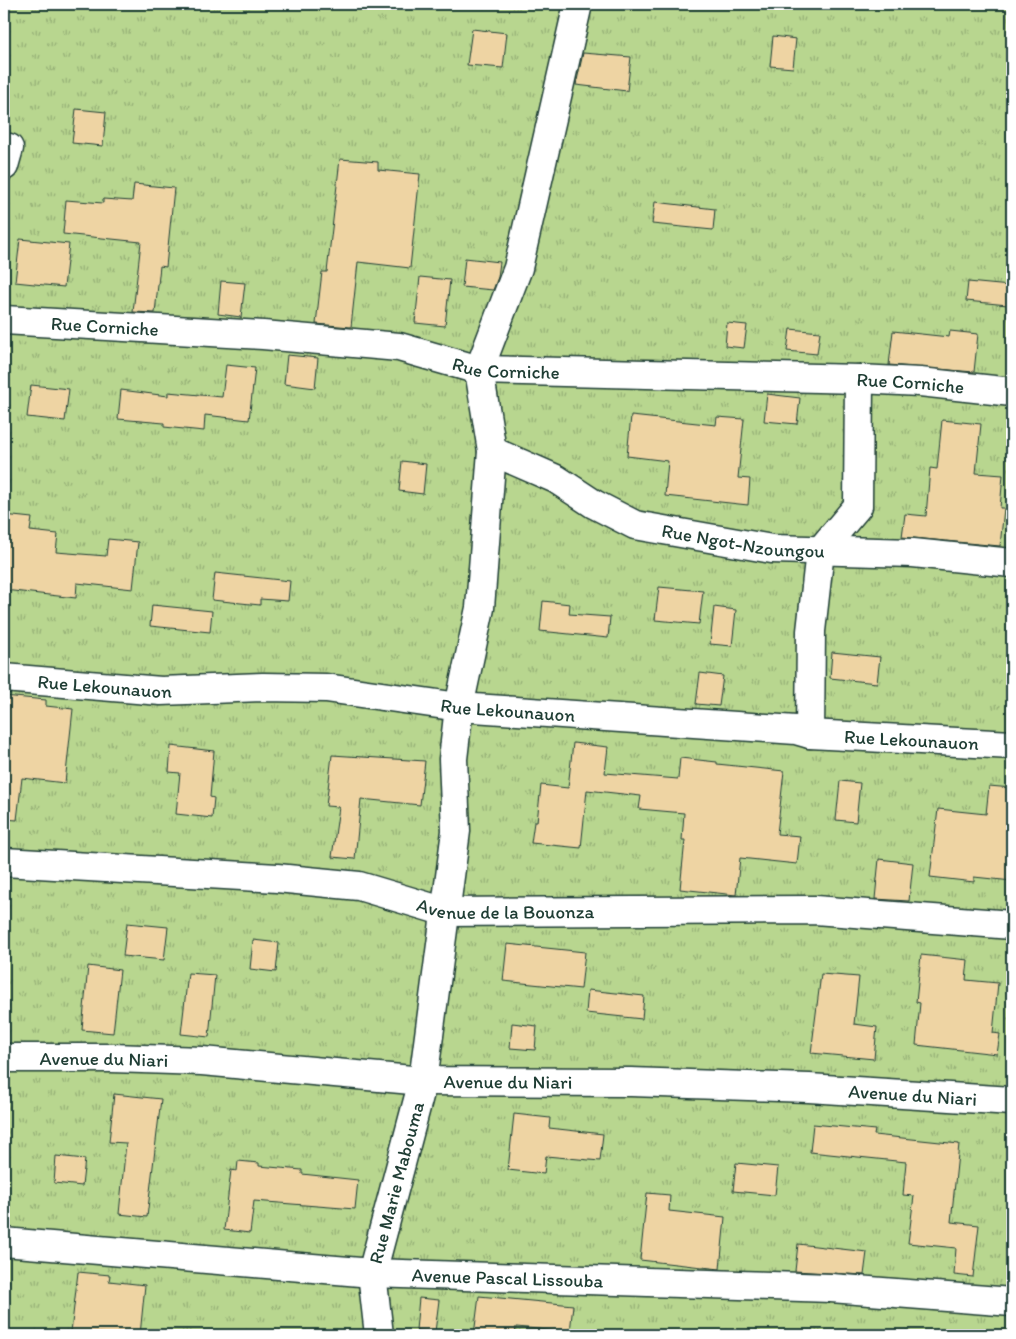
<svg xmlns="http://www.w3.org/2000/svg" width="1016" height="1339" font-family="Itim,sans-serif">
  <defs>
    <pattern id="grass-tufts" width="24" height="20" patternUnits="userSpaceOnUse" patternTransform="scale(1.25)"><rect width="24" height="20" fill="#b8d68f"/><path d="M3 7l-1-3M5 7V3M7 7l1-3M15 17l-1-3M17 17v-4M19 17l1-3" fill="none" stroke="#95af76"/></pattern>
  </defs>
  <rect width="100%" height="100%" fill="#fff"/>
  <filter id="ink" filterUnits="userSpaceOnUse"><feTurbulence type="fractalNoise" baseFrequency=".02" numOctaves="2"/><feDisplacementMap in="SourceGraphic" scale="10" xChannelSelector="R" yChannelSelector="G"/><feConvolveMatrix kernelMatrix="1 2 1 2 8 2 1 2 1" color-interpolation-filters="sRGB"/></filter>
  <g filter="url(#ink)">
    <path fill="url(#grass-tufts)" stroke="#6c8a62" d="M4,4H1012V1335H4Z"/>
    <path fill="#eed4a3" stroke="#1f3d34" d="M472,29L507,33L503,68L467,65Z
      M773,36L796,39L793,68L770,66Z
      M583,53L631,57L627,91L576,85Z
      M76,109L106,112L103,146L72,143Z
      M340,159L378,162V170L420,174L410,268L358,262L351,327L316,324L322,272H327Z
      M134,184L174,188L166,267L160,266L155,313L133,312L141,242L63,234L66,200L103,203V199L132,201Z
      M655,202L715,209L713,230L652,224Z
      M20,239L69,244L64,287L15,282Z
      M465,258L500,262L498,277L493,290L462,287Z
      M420,277L450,280L445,326L415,323Z
      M221,281L245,283L241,317L218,314Z
      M968,282L1010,286L1008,305L966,301Z
      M727,323L747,325L744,348L725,346Z
      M790,329L820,332L817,354L787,351Z
      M893,331L949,337L950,331L978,334L974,372L889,365Z
      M287,355L318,358L315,388L284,384Z
      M226,365L255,368L249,420L205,415L204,431L164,427V423L118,419L121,390L168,396V392L222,397Z
      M31,385L69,389L65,421L27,417Z
      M767,394L800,398L797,424L764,421Z
      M631,416L716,425L717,417L744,419L738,478L750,479L748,505L665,496L668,461L627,456Z
      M942,420L981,424L976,473L1003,475L1000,508H1004L1000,546L902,537L905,514L926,516L930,468L937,469Z
      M402,461L426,464L423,494L399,491Z
      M4,515L32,518L30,531L58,534L56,552L106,556L108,539L138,542L133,589L77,583L76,598L4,590Z
      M215,573L290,581L288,601L260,599V605L212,600Z
      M659,587L703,591L699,624L655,620Z
      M543,601L570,604L569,614L610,617L608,638L540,631Z
      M152,605L212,611L210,632L150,626Z
      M714,607L736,610L732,646L710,644Z
      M832,652L880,657L877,683L830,678Z
      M700,673L723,676L719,706L696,704Z
      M4,696L46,700V706L73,709L65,783L22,778L17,820L4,819Z
      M573,743L608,747L605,773L678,779L680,758L717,762V764L784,771L777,834L800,836L797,864L740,858L736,895L680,889L685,840H682L684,813L639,809L641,796L587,790L581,848L531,843L534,822H537L541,785L568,788Z
      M171,746L214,751L210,797L214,798L212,818L176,814L180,773L169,772Z
      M332,755L425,761L420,805L361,799L355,859L332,857L339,807L326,806Z
      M840,781L860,783L856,822L836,820Z
      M989,786L1012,788V881L974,877V882L930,877L938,809L986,814Z
      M879,859L913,863L909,901L875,899Z
      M127,923L168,927L164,960L123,956Z
      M253,940L279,943L276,972L250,969Z
      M507,944L585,952L581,989L503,981Z
      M921,955L968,960L966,980L998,983L993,1033L1000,1034L997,1054L916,1045L920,1003L916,1002Z
      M88,966L120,970L113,1033L82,1030Z
      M188,973L215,975L209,1037L181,1034Z
      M821,974L859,977L854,1024L877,1027L874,1059L811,1053Z
      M588,990L644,996L642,1019L586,1013Z
      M512,1023L537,1026L535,1050L510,1048Z
      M114,1094L161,1099L147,1217L119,1214L126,1143L109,1142Z
      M514,1114L550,1118L549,1128L603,1134L600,1161L546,1156L544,1174L508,1170Z
      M813,1124L875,1130L874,1135L959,1144L951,1222L979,1225L973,1277L954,1275L956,1248L908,1243L914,1196L903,1195L906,1162L810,1152Z
      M56,1156L85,1159L82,1186L54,1183Z
      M238,1161L259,1163V1166L302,1170V1174L358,1180L355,1209L254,1201L250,1233L224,1230L231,1170L237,1171Z
      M736,1163L778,1167L775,1195L733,1191Z
      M647,1193L670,1195L669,1211L725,1217L720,1269L640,1260Z
      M798,1244L867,1252L864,1275L795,1271Z
      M78,1272L110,1275L109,1281L145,1285L140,1335L71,1332Z
      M479,1296L573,1305L570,1332L516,1327L515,1335H474Z
      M419,1298L439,1300L435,1332L416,1330Z"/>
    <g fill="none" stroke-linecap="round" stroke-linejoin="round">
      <g stroke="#1f3d34" stroke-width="31">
        <g id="minor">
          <path d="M4,147L9,148L4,166"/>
          <path id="s1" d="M4,320L263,335L399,347L479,370L859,379L920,382L1012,392"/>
          <path id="s2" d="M492,451L556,479L594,504L635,525L772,549L913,553L1012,563"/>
          <path id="s3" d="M4,678L161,691L263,687L326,688L459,707L796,730L810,734L1012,745"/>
          <path d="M810,734L811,631L820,551L858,506L859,379"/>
          <path id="s4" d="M4,862L277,878L359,886L446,912L815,910L1012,925"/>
          <path id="s5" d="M4,1058H112L202,1061L423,1081L631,1082L809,1088L1012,1101"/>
          <path id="s6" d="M4,1242L372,1273L831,1288L1012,1302"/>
          <path id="s7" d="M379,1335L372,1273L423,1081L456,831L453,759L459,707L480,608L492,451L479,370L518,268L578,4"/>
        </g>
      </g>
      <use href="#minor" stroke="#fff" stroke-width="28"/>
    </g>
  </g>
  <g text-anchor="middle" stroke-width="4" stroke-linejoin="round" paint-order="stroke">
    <g font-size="19" fill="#1f3d34" stroke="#fff">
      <text dy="7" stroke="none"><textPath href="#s1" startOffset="101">Rue Corniche</textPath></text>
      <text dy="7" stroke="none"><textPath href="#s1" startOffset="506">Rue Corniche</textPath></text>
      <text dy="7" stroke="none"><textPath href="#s1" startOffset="911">Rue Corniche</textPath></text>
      <text dy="7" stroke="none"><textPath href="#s2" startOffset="271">Rue Ngot-Nzoungou</textPath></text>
      <text dy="7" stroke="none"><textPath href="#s3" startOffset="101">Rue Lekounauon</textPath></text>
      <text dy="7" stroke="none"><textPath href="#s3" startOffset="506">Rue Lekounauon</textPath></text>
      <text dy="7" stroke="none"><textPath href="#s3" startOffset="911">Rue Lekounauon</textPath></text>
      <text dy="7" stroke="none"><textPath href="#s4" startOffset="506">Avenue de la Bouonza</textPath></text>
      <text dy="7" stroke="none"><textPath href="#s5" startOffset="100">Avenue du Niari</textPath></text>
      <text dy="7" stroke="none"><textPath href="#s5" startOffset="505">Avenue du Niari</textPath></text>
      <text dy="7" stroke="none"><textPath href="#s5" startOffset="910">Avenue du Niari</textPath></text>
      <text dy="7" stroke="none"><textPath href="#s7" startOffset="156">Rue Marie Mabouma</textPath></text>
      <text dy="7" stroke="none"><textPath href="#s6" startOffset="505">Avenue Pascal Lissouba</textPath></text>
    </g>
  </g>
  <rect width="1016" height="1339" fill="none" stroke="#fff" stroke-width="20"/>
  <rect x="10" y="10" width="996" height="1319" fill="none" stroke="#1f3d34" stroke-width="2" filter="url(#ink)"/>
</svg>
